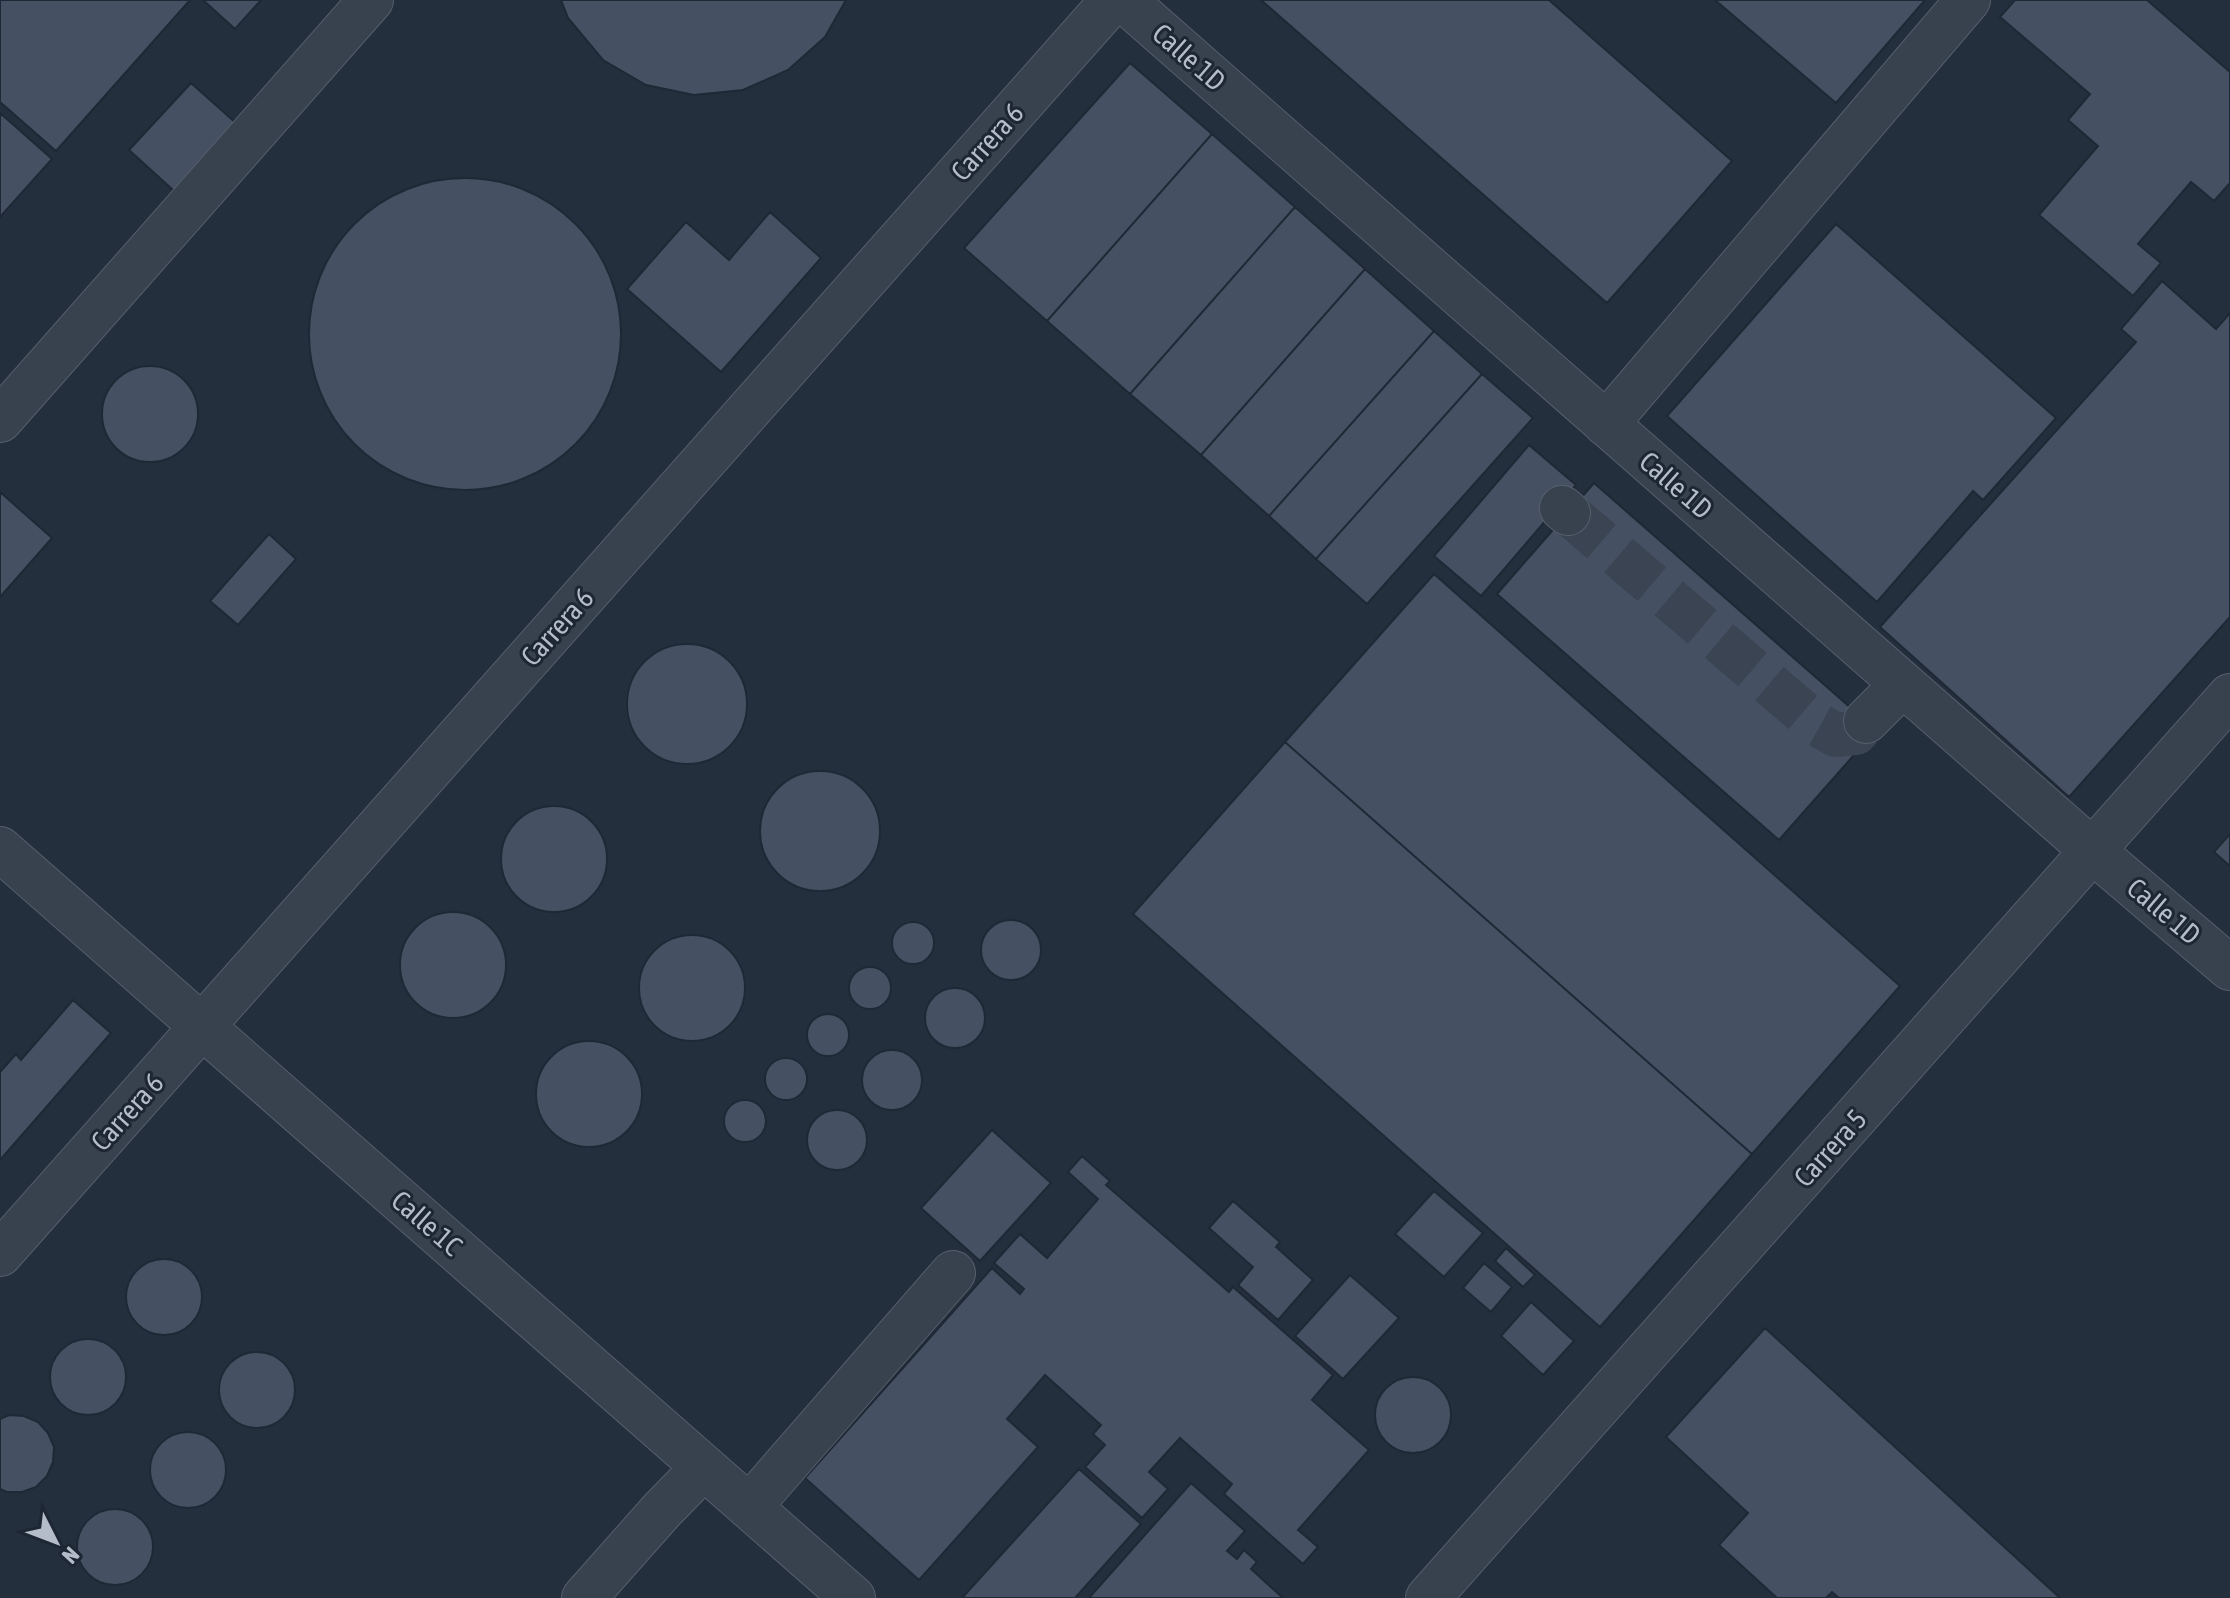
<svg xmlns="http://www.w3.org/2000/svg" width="2230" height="1598" font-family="'Asap Condensed',sans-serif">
  <rect width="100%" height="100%" fill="#242f3e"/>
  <path fill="#455162" stroke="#1f2835" stroke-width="2" d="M0,0H190L56,151L0,102Z
    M203,0H261L235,29Z
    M561,0H846L825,37L788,70L743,90L694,95L646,85L603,60L568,18Z
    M1261,0H1549L1732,161L1607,303Z
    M1715,0H1925L1836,103Z
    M2015,0H2147L2230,72V183L2214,201L2191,182L2138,244L2161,263L2133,296L2039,215L2098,146L2068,120L2090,94L2000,17Z
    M1130,63L1212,134L1047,321L964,248Z
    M191,83L246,132L184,200L129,150Z
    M0,113L52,159L0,217Z
    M1212,134L1295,207L1130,394L1047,321Z
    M309 334a156 156 0 1 1 312 0a156 156 0 1 1-312 0Z
    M1295,207L1365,269L1201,455L1130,394Z
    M770,212L821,258L721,372L627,289L686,222L729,260Z
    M1836,224L2056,418L1983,500L1973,491L1877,602L1667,416Z
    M1365,269L1434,331L1269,516L1201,455Z
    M2162,281L2216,329L2230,313V617L2069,797L1880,627L2136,342L2121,329Z
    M1434,331L1482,374L1316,559L1269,516Z
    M102 414a48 48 0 1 1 96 0a48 48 0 1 1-96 0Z
    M1482,374L1533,418L1367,604L1316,559Z
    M1529,445L1576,485L1481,596L1434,556Z
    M1594,483L1876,730L1779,840L1497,594Z
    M0,492L52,538L0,597Z
    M269,534L296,559L238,625L210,601Z
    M1434,574L1900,986L1752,1154L1285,742Z
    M627 704a60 60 0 1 1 120 0a60 60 0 1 1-120 0Z
    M1285,742L1752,1154L1600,1327L1133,914Z
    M760 831a60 60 0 1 1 120 0a60 60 0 1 1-120 0Z
    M501 859a53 53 0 1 1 106 0a53 53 0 1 1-106 0Z
    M2230,834V866L2214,852Z
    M400 965a53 53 0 1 1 106 0a53 53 0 1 1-106 0Z
    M981 950a30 30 0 1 1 60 0a30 30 0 1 1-60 0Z
    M892 943a21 21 0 1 1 42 0a21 21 0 1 1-42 0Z
    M639 988a53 53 0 1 1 106 0a53 53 0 1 1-106 0Z
    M849 988a21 21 0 1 1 42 0a21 21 0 1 1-42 0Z
    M925 1018a30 30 0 1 1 60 0a30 30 0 1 1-60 0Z
    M73,1000L111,1033L0,1160V1072L16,1054L21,1060Z
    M807 1035a21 21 0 1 1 42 0a21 21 0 1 1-42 0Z
    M536 1094a53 53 0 1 1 106 0a53 53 0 1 1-106 0Z
    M862 1080a30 30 0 1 1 60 0a30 30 0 1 1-60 0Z
    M765 1079a21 21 0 1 1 42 0a21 21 0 1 1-42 0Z
    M724 1121a21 21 0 1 1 42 0a21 21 0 1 1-42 0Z
    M807 1140a30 30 0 1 1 60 0a30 30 0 1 1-60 0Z
    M992,1130L1051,1183L980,1261L921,1208Z
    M1082,1156L1110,1181L1106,1185L1229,1292L1233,1287L1333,1375L1312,1400L1369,1450L1298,1530L1318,1547L1303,1564L1224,1494L1232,1484L1180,1438L1149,1472L1168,1489L1142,1518L1085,1467L1105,1445L1093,1434L1101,1425L1045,1375L1007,1419L1038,1447L919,1580L805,1478L992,1268L1020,1294L1024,1289L994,1263L1020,1234L1047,1258L1098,1199L1068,1172Z
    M1434,1191L1483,1233L1444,1277L1395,1234Z
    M1233,1201L1280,1242L1276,1247L1313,1280L1278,1320L1238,1285L1253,1267L1209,1228Z
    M1506,1248L1535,1275L1523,1287L1495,1261Z
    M126 1297a38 38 0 1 1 76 0a38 38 0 1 1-76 0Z
    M1484,1263L1512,1287L1491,1312L1463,1288Z
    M1350,1275L1399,1318L1343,1379L1295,1336Z
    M1531,1302L1574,1341L1543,1375L1501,1336Z
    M1765,1328L2060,1598H1839L1832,1592L1826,1598H1777L1719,1545L1748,1513L1666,1437Z
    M50 1377a38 38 0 1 1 76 0a38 38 0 1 1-76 0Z
    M219 1390a38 38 0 1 1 76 0a38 38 0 1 1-76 0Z
    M1375 1415a38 38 0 1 1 76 0a38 38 0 1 1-76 0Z
    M9,1415L24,1416L38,1422L48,1433L54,1447L53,1462L47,1476L36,1487L22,1492H7L0,1489V1419Z
    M150 1470a38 38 0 1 1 76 0a38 38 0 1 1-76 0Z
    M1079,1469L1141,1524L1075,1598H962Z
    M1191,1483L1245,1531L1227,1551L1237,1559L1244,1550L1257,1562L1251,1569L1283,1598H1089Z
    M77 1547a38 38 0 1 1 76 0a38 38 0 1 1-76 0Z"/>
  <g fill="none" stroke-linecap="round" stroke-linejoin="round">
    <path stroke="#3a4453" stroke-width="44" stroke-dasharray="44 22" stroke-linecap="butt" d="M1568,513L1818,725L1836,735L1856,733L1866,721"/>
    <g stroke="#565f6c" stroke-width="46">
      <path id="minor" d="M1124,0L2094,852L2230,968
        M0,420L371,0
        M1606,424L1968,0
        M1562,508L1568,513
        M1866,721L1903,684
        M0,849L853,1598
        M0,1254L1113,0
        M749,1507L953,1273
        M584,1598L662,1510L704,1467
        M1428,1598L2230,696"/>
    </g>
    <use href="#minor" stroke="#38414e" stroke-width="44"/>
  </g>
  <g text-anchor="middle" stroke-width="6" stroke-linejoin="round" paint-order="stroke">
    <g font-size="28" fill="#b4bcc9" stroke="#1d2633">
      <text transform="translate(1189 57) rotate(41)" y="10">Calle 1D</text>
      <text transform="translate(987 142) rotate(-48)" y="10">Carrera 6</text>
      <text transform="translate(1676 485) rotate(41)" y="10">Calle 1D</text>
      <text transform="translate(557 627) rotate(-48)" y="10">Carrera 6</text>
      <text transform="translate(2164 911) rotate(40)" y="10">Calle 1D</text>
      <text transform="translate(127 1112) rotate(-48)" y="10">Carrera 6</text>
      <text transform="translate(1830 1148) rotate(-48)" y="10">Carrera 5</text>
      <text transform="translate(427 1223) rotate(41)" y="10">Calle 1C</text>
    </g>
  </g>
  <g transform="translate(56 1542) rotate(132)" stroke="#1d2633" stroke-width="6" paint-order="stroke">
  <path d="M0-6L14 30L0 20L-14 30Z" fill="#b4bcc9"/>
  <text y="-12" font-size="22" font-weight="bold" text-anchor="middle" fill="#b4bcc9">N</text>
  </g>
</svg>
